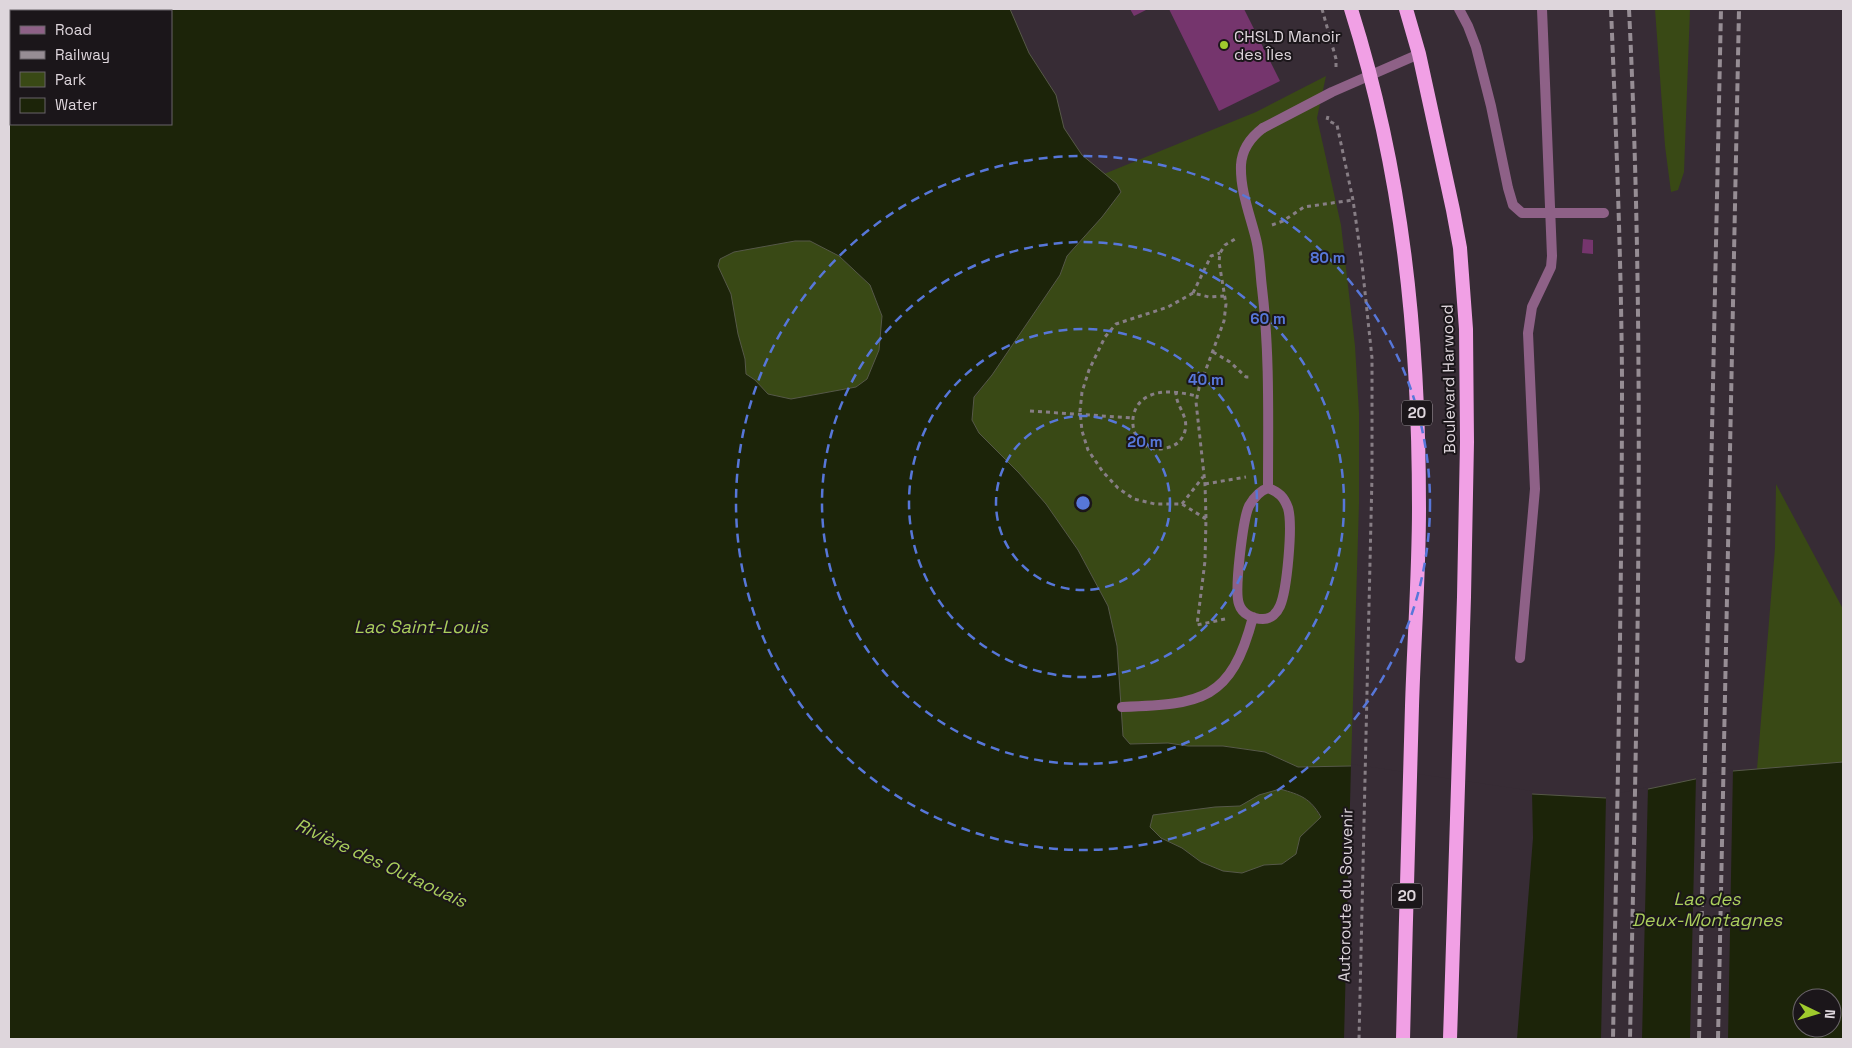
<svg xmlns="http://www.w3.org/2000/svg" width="1852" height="1048" font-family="'Space Grotesk',sans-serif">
  <rect width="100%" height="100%" fill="#372c35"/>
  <path fill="#394915" d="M1655,9H1690L1684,172L1678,190L1671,192L1665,146Z
    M1326,76L1317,118L1341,225L1355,346L1359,413V504L1351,766L1298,767L1265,752L1223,746H1188L1168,743L1130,744L1123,736L1117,646L1108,606L1078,550L1019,473L979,433L972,420L974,398L992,375L1060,275L1067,256L1102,217L1121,192L1117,184L1104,174L1256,112Z
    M795,241H810L839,256L870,285L882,316L879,350L867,379L856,387L791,399L768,394L755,380L746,375L745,359L718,266L720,259L734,252Z
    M1776,484L1843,609V762L1757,769L1775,548Z
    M1280,789C1301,795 1310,798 1321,818L1300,837L1296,854L1282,864L1264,865L1242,873L1223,871L1201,862L1182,848L1161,838L1150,827L1152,815L1215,807L1240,806L1259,795Z"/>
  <path fill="#1c2409" stroke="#565948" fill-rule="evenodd" d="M9,9H1010L1029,53L1056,95L1064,128L1082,155L1117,184L1121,192L1102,217L1067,256L1060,275L992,375L974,397L972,420L979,433L1019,473L1046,504L1078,550L1108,606L1117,646L1123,736L1130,744L1168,743L1188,746H1223L1265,752L1298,767L1351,766L1532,794L1606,798L1733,771L1843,762V1039H9ZM11,11H171V124H11ZM795,241H810L839,256L870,285L882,316L879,350L867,379L856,387L791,399L768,394L755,380L746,374L745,359L738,334L731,294L718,266L720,259L734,252ZM1280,789C1301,795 1310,798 1321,817L1300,837L1296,854L1282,864L1264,865L1242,873L1223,871L1201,862L1182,848L1161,838L1150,827L1153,815L1215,807L1240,806L1259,795ZM1802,998H1832V1028H1802Z"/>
  <path fill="#372c35" d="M1351,764L1532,791L1533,838L1517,1039H1344Z
    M1733,769L1728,1039H1690L1696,776Z
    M1648,787L1642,1039H1601L1606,796Z"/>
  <path fill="#75356d" d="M1130,9H1148L1134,16Z
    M1169,9H1244L1280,81L1219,111Z
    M1583,239L1593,240V254L1582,253Z"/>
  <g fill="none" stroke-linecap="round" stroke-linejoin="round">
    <path stroke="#877e85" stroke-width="3" stroke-dasharray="4 4" stroke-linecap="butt" d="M1322,9L1336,59V68
      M1328,116L1327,120L1337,125L1353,200L1362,264L1372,358V476L1359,1039
      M1272,225L1283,221L1304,207L1353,200
      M1193,293L1211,256L1220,253
      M1213,352L1230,362L1246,377H1249
      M1176,391C1175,406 1189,415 1185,431C1182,441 1176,446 1166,448C1131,457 1120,407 1151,395C1166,389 1182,393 1197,396
      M1030,411L1133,418
      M1205,484L1246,477
      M1182,504L1203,477
      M1206,519L1182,504H1155L1134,499L1118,488L1103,472L1088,450L1082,431L1080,411L1082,392L1089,370L1105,337L1116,324L1168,307L1193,293L1209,297L1224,296
      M1225,619L1197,625L1205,561L1206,519L1205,484L1196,402L1199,388L1224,321L1226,304L1219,262L1220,253L1225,245L1235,239"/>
    <path stroke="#8e6187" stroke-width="10" d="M1459,9L1468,26L1476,47L1491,106L1508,188L1513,205L1522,213H1604
      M1263,128C1251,137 1242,149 1241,165C1240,190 1250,215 1256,239C1260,255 1260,272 1262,288C1270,354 1268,422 1268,488
      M1268,488C1279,492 1284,497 1288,508C1293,525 1287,590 1280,606C1277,613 1271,619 1263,619C1253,619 1242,614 1239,604C1234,591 1243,519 1249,506C1253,499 1259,491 1268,488Z
      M1520,658L1535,489L1528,333L1532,307L1551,267L1552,256L1542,9
      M1122,707C1202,704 1231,701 1253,617"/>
    <path stroke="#8e6187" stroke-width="10" d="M1263,128L1332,92L1419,54"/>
    <path stroke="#f1a0e5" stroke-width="14" d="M1351,9C1403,174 1419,335 1419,508C1419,574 1414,640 1412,706C1408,817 1406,928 1403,1039
      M1406,9L1419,54L1453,210L1460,248L1466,329L1467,442L1464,597L1450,1039"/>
    <path stroke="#968d94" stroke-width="4" stroke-dasharray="8 4" stroke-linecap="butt" d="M1611,9C1616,131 1621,254 1622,376C1622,597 1617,818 1613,1039
      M1629,9C1646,352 1637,696 1630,1039
      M1699,1039L1721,9
      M1718,1039L1739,9"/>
  </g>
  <g fill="none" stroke="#5777d9" stroke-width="2.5" stroke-dasharray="9 6">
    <circle cx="1083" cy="503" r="87"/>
    <circle cx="1083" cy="503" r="174"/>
    <circle cx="1083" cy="503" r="261"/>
    <circle cx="1083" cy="503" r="347"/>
  </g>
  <circle fill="#9fca2d" stroke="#1b161a" stroke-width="2" cx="1224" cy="45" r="5"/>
  <g text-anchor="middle" stroke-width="4" stroke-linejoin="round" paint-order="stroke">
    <g fill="#1b161a" stroke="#a49ca2" stroke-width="1">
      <rect x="1402" y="400.5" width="30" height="25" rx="4"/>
      <rect x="1392" y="883.5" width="30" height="25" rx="4"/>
    </g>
    <g font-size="15" font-weight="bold" fill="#ded6dc">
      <text x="1417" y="418">20</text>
      <text x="1407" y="901">20</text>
    </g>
    <g font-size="16" fill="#ded6dc" stroke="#1b161a" text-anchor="start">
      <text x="1234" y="42">CHSLD Manoir<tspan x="1234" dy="18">des Îles</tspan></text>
    </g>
    <g font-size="16" fill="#ded6dc" stroke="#1b161a">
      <text transform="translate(1448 379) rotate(-91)" y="6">Boulevard Harwood</text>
      <text transform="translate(1345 895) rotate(-89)" y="6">Autoroute du Souvenir</text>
    </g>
    <g font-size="18" font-style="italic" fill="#aace5c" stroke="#1b161a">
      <text x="421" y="633">Lac Saint-Louis</text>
      <text transform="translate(381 863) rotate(25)" y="6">Rivière des Outaouais</text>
      <text x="1707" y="905">Lac des<tspan x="1707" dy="21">Deux-Montagnes</tspan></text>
    </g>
  </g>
  <circle cx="1083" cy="503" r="8" fill="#5777d9" stroke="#1b161a" stroke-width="2.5"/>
  <g font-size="15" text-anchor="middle" font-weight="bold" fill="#5777d9" stroke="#1b161a" stroke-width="4" stroke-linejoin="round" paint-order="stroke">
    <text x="1328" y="263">80 m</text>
    <text x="1268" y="324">60 m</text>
    <text x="1206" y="385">40 m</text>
    <text x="1145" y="447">20 m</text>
  </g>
  <rect width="1852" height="1048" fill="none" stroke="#ded6dc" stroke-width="20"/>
  <rect x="10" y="10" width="162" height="115" fill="#1b161a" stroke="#696368"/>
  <rect x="20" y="26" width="25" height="8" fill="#8e6187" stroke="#696368"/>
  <text x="55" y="35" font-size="15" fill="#ded6dc">Road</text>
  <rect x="20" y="51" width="25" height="8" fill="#968d94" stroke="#696368"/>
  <text x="55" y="60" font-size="15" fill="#ded6dc">Railway</text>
  <rect x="20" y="72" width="25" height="15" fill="#394915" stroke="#696368"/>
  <text x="55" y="85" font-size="15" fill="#ded6dc">Park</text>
  <rect x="20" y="98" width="25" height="15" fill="#1c2409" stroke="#696368"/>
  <text x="55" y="110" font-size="15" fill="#ded6dc">Water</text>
  <g transform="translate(1817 1013) rotate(95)"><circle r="24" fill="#1b161a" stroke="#696368"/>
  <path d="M0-4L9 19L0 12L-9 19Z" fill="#9fca2d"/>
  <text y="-8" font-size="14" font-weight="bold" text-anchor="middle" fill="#ded6dc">N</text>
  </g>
</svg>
